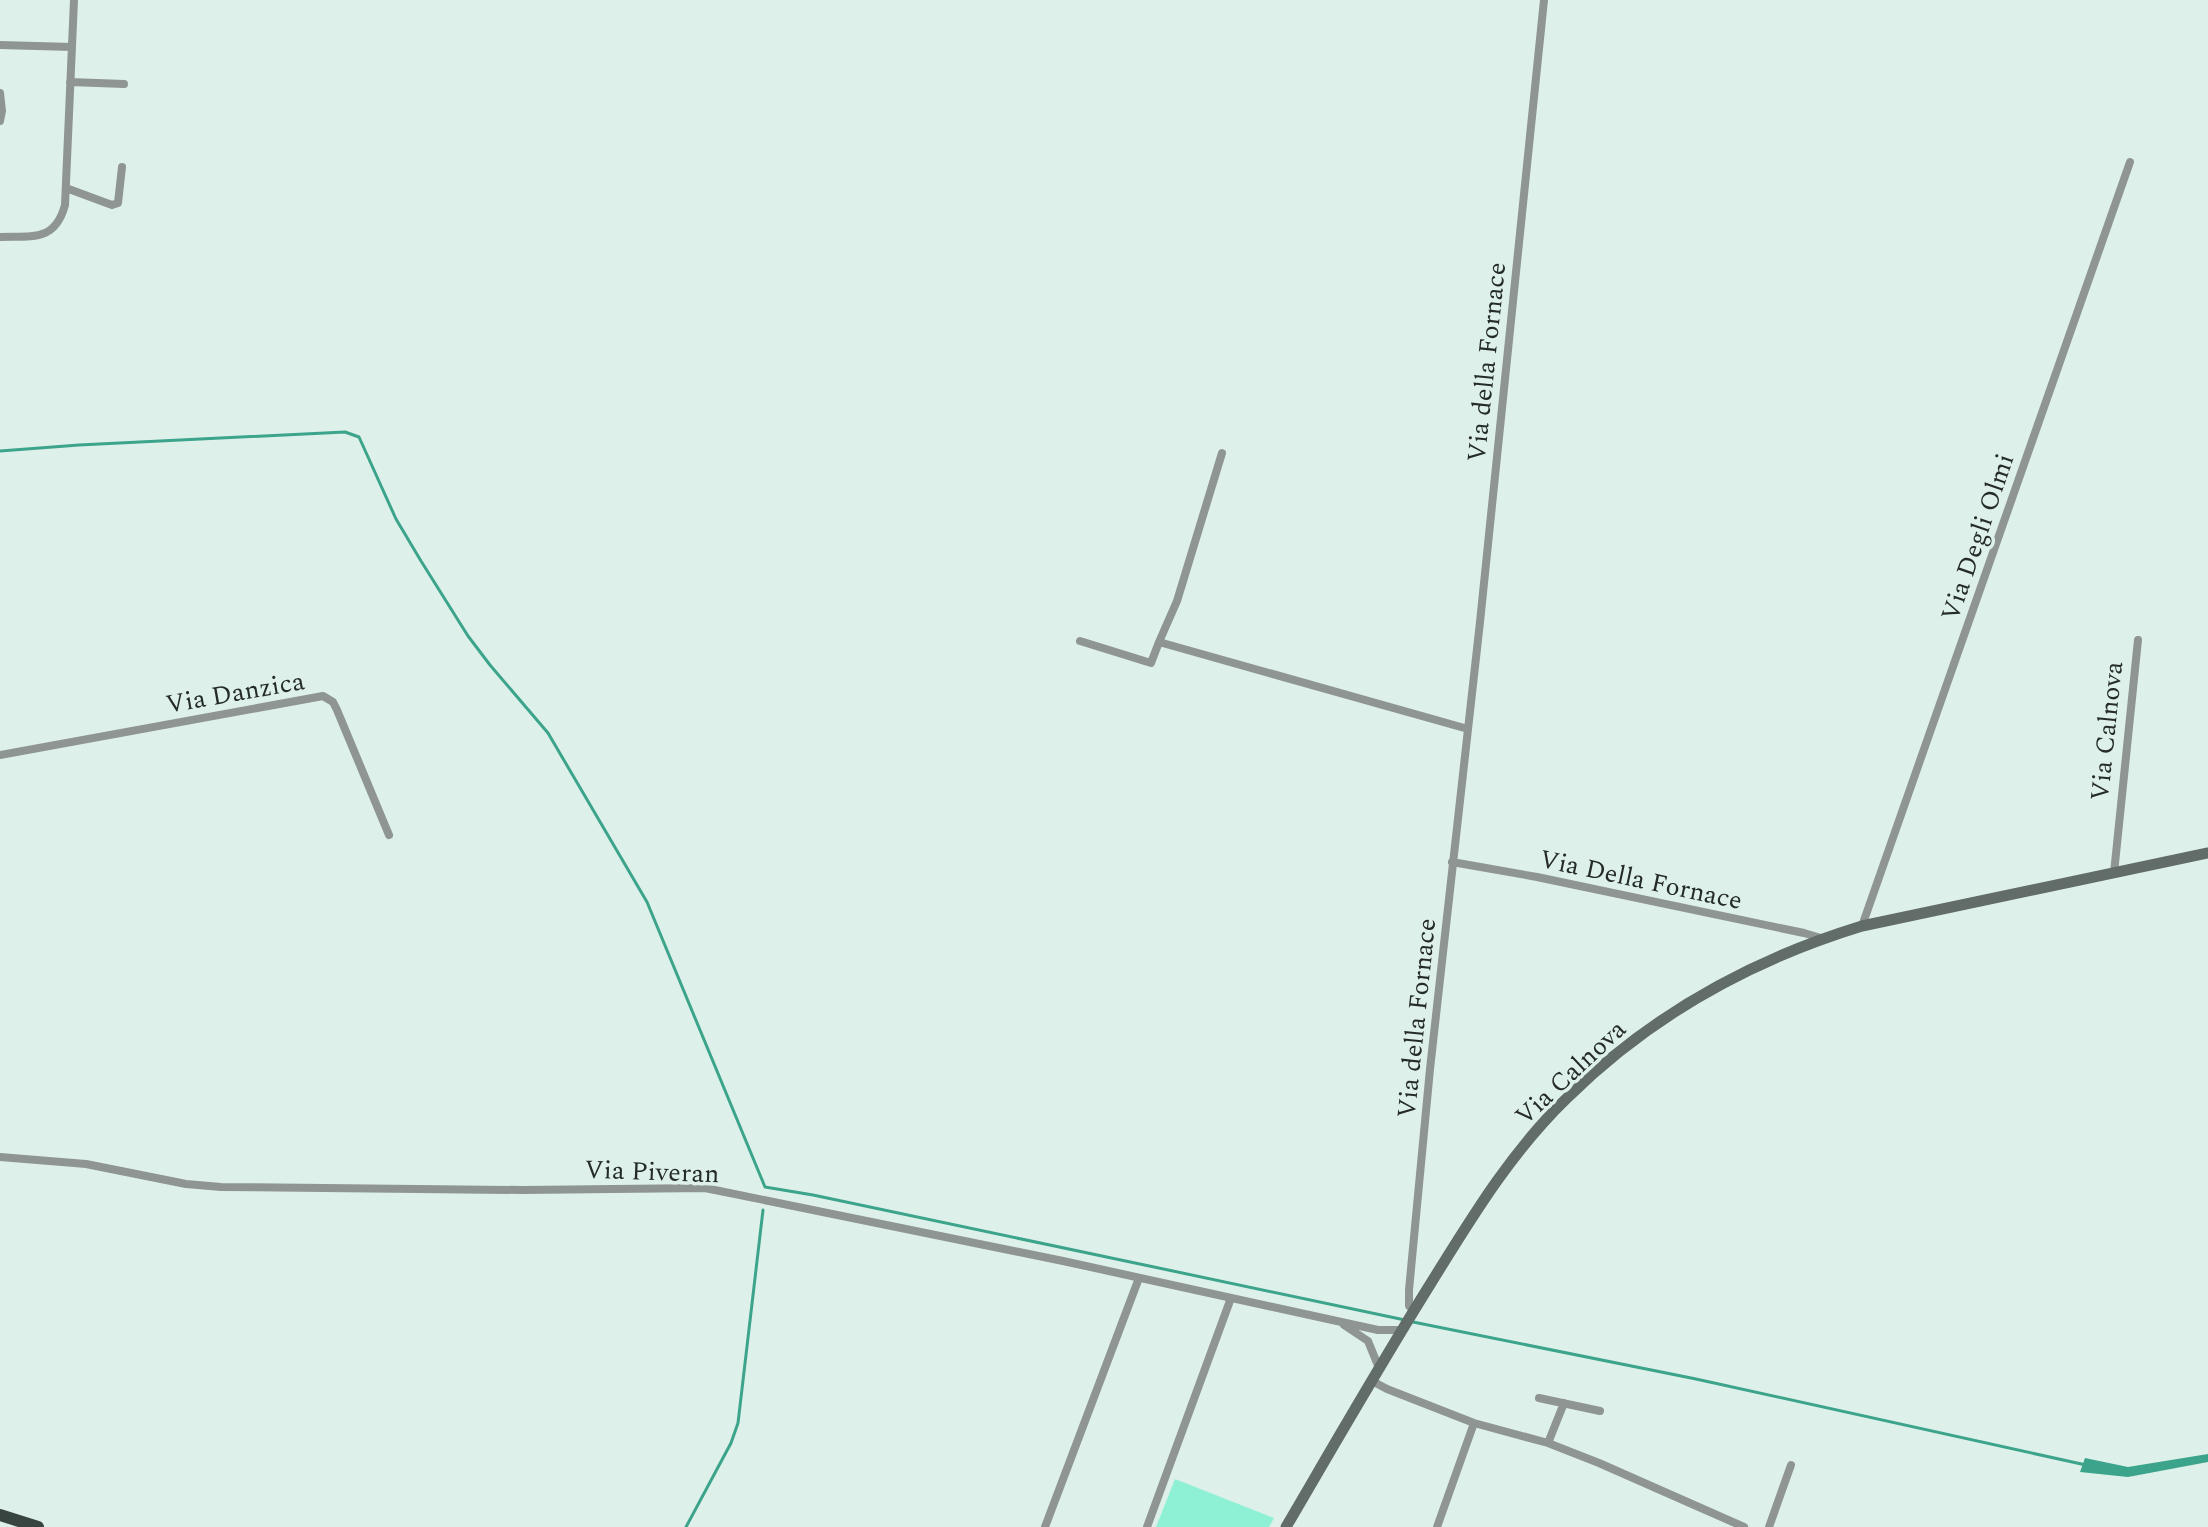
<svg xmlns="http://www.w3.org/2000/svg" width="2208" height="1527" font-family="Spectral,serif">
  <rect width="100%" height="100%" fill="#def0ea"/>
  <path fill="#8ef1d5" d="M1175,1479L1274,1518L1269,1527H1156Z"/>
  <path fill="#3ca48a" d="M2208,1454V1462L2128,1477L2080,1472L2085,1458L2128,1467Z"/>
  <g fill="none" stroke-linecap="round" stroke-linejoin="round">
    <path stroke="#3ca48a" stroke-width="3" d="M0,451L79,445L345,432L359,437L396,519L421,561L468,636L490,665L548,733L647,902L765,1187L813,1195L1405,1320
      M1413,1322L1696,1379L2086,1465
      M686,1527L731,1443L738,1423L763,1210"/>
    <path stroke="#8e9593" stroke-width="8" d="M0,45L72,47
      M70,82L124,84
      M0,93L2,111L0,121
      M66,188L112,205L118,203L122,167
      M0,237C32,236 55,242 65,205L74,0
      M1222,453L1177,601L1159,642L1468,729
      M1080,641L1151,663L1159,642
      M0,755L323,696L333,702L337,710L389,835
      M1452,862L1537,877L1804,933L1821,938
      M2114,873L2138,640
      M1862,926L2130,162
      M0,1157L86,1164L186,1184L221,1187L522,1190L705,1188L1063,1261L1378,1330H1403
      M1414,1311L1409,1306V1290L1430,1069L1480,622L1544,0
      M1344,1325L1368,1341L1379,1368
      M1372,1381L1387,1389L1474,1423L1548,1443L1599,1463L1744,1527
      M1539,1398L1600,1411
      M1548,1443L1564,1403
      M1045,1527L1139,1278
      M1147,1527L1231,1298
      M1437,1527L1474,1423
      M1769,1527L1791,1465"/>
    <path stroke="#626c69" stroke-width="11" d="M1286,1527C1334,1445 1381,1363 1431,1283C1472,1217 1511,1152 1567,1098C1649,1017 1751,960 1862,926L2208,853"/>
    <path stroke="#374440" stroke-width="12" d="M0,1515L38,1527"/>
  </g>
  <g text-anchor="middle" stroke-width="7" stroke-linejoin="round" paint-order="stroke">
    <g font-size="26" fill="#242b29" stroke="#def0ea">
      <text transform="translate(1486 362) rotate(-84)" y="9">Via della Fornace</text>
      <text transform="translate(1977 537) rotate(-71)" y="9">Via Degli Olmi</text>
      <text transform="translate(235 692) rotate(-10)" y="9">Via Danzica</text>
      <text transform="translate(2106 731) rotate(-84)" y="9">Via Calnova</text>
      <text transform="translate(1641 879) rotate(12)" y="9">Via Della Fornace</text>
      <text transform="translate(1416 1018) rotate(-84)" y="9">Via della Fornace</text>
      <text transform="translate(1570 1072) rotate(-43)" y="9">Via Calnova</text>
      <text transform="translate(652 1171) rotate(2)" y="9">Via Piveran</text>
    </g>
  </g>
</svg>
